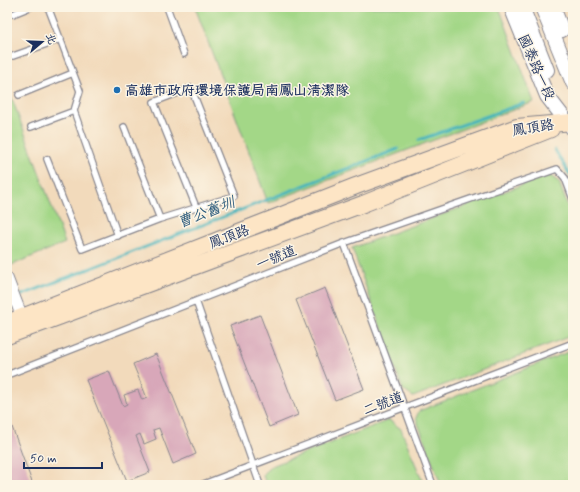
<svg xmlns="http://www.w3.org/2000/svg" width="580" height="492" font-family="Mynerve,'LXGW WenKai TC',sans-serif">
  <rect width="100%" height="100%" fill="#fcf5e5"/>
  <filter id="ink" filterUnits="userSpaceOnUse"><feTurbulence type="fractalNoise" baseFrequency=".025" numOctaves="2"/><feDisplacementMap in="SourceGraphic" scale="8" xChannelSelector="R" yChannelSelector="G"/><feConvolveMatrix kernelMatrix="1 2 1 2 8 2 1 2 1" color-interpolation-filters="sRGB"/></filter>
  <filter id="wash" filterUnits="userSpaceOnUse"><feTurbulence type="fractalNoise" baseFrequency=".012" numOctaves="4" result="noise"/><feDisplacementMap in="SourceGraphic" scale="16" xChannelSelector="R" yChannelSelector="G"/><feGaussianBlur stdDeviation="0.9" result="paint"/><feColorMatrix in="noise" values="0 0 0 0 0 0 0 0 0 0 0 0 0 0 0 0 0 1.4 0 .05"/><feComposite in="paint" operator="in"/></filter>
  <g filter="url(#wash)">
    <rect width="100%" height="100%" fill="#f2dabb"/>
    <path fill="#a3d787" stroke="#5f8372" d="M195,7H499L534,102L268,203Z
      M7,85L65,243L9,266L7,261Z
      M549,175L559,182L573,221V335L413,397L403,390L352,248Z
      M573,350V485H441L416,418L419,411Z
      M389,420L401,429L424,485H267L263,476L269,467Z"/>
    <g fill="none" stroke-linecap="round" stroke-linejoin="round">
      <path stroke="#44b4bb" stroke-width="3" d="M419,140L524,103
        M555,150L573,180
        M22,295L398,149"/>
    </g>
    <g id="blocks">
      <path fill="#d8a7b9" d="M325,288L364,389L335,400L296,300Z
        M260,315L298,415L269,427L230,326Z
        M156,354L196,454L173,464L159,428L153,430L156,439L144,444L140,434L136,436L150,472L127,481L86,380L109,371L123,406L127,404L124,395L138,390L142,400L147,398L133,364Z
        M7,413L33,485H7Z"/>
    </g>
  </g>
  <g filter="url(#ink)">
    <use href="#blocks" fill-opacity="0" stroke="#86848c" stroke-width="1"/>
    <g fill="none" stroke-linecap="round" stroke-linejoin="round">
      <g stroke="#86848c" stroke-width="8">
        <path id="service" d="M167,7L184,54
          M13,14L30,7
          M13,56L61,39
          M19,95L73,73
          M74,111L118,236
          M31,127L74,111L80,91L48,7
          M124,127L160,219
          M47,159L82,249L160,219L234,196L191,88L154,102L196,207
          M344,243L433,485
          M196,301L260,485
          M7,375L344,243L557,169L565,178L573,199
          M201,485L573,343"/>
      </g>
      <g stroke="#86848c" stroke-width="13">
        <path id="minor" d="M567,122L573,132
          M7,278L22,317"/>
      </g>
      <g stroke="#86848c" stroke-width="16">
        <path id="tertiary" d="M511,7L547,96L567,122
          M522,7L547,70
          M542,7L573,83
          M553,7L562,30"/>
      </g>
      <g stroke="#86848c" stroke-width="18">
        <path id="secondary" d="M7,323L356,186L517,127L573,122
          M7,336L363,204L551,129"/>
      </g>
      <use href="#service" stroke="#fff" stroke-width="5.5"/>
      <use href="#minor" stroke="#fff" stroke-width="11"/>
      <use href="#tertiary" stroke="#fff" stroke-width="14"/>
      <use href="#secondary" stroke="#fde5c5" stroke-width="16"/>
    </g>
  </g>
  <circle fill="#1f6fb2" stroke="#fcf5e5" stroke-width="1.5" cx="117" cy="90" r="4"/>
  <g text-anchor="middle" stroke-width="3" stroke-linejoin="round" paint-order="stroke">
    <g font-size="14" fill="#1b2f5e" stroke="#fcf5e5">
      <text transform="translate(537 67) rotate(66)" y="5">國泰路一段</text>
      <text transform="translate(533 127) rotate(-9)" y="5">鳳頂路</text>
      <text transform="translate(229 236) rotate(-21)" y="5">鳳頂路</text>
      <text transform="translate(276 257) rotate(-22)" y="5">一號道</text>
      <text transform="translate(383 403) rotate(-21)" y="5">二號道</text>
    </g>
    <g font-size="14" font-weight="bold" fill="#1b2f5e" stroke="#fcf5e5" text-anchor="start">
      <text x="125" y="95">高雄市政府環境保護局南鳳山清潔隊</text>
    </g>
    <g font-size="15" font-style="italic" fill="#27577a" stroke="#fcf5e5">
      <text transform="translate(206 212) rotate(-21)" y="5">曹公舊圳</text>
    </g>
  </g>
  <rect width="580" height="492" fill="none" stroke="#fcf5e5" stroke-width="24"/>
  <g transform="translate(42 42) rotate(71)" stroke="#fcf5e5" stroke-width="3" paint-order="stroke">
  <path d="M0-3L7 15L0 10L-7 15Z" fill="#1b2f5e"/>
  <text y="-6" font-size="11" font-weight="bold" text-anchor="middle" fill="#1b2f5e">北</text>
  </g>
  <path d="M24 462v6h78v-6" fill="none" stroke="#1b2f5e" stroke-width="2"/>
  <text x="30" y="462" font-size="12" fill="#1b2f5e" stroke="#fcf5e5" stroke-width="3" paint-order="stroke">50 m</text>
</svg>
